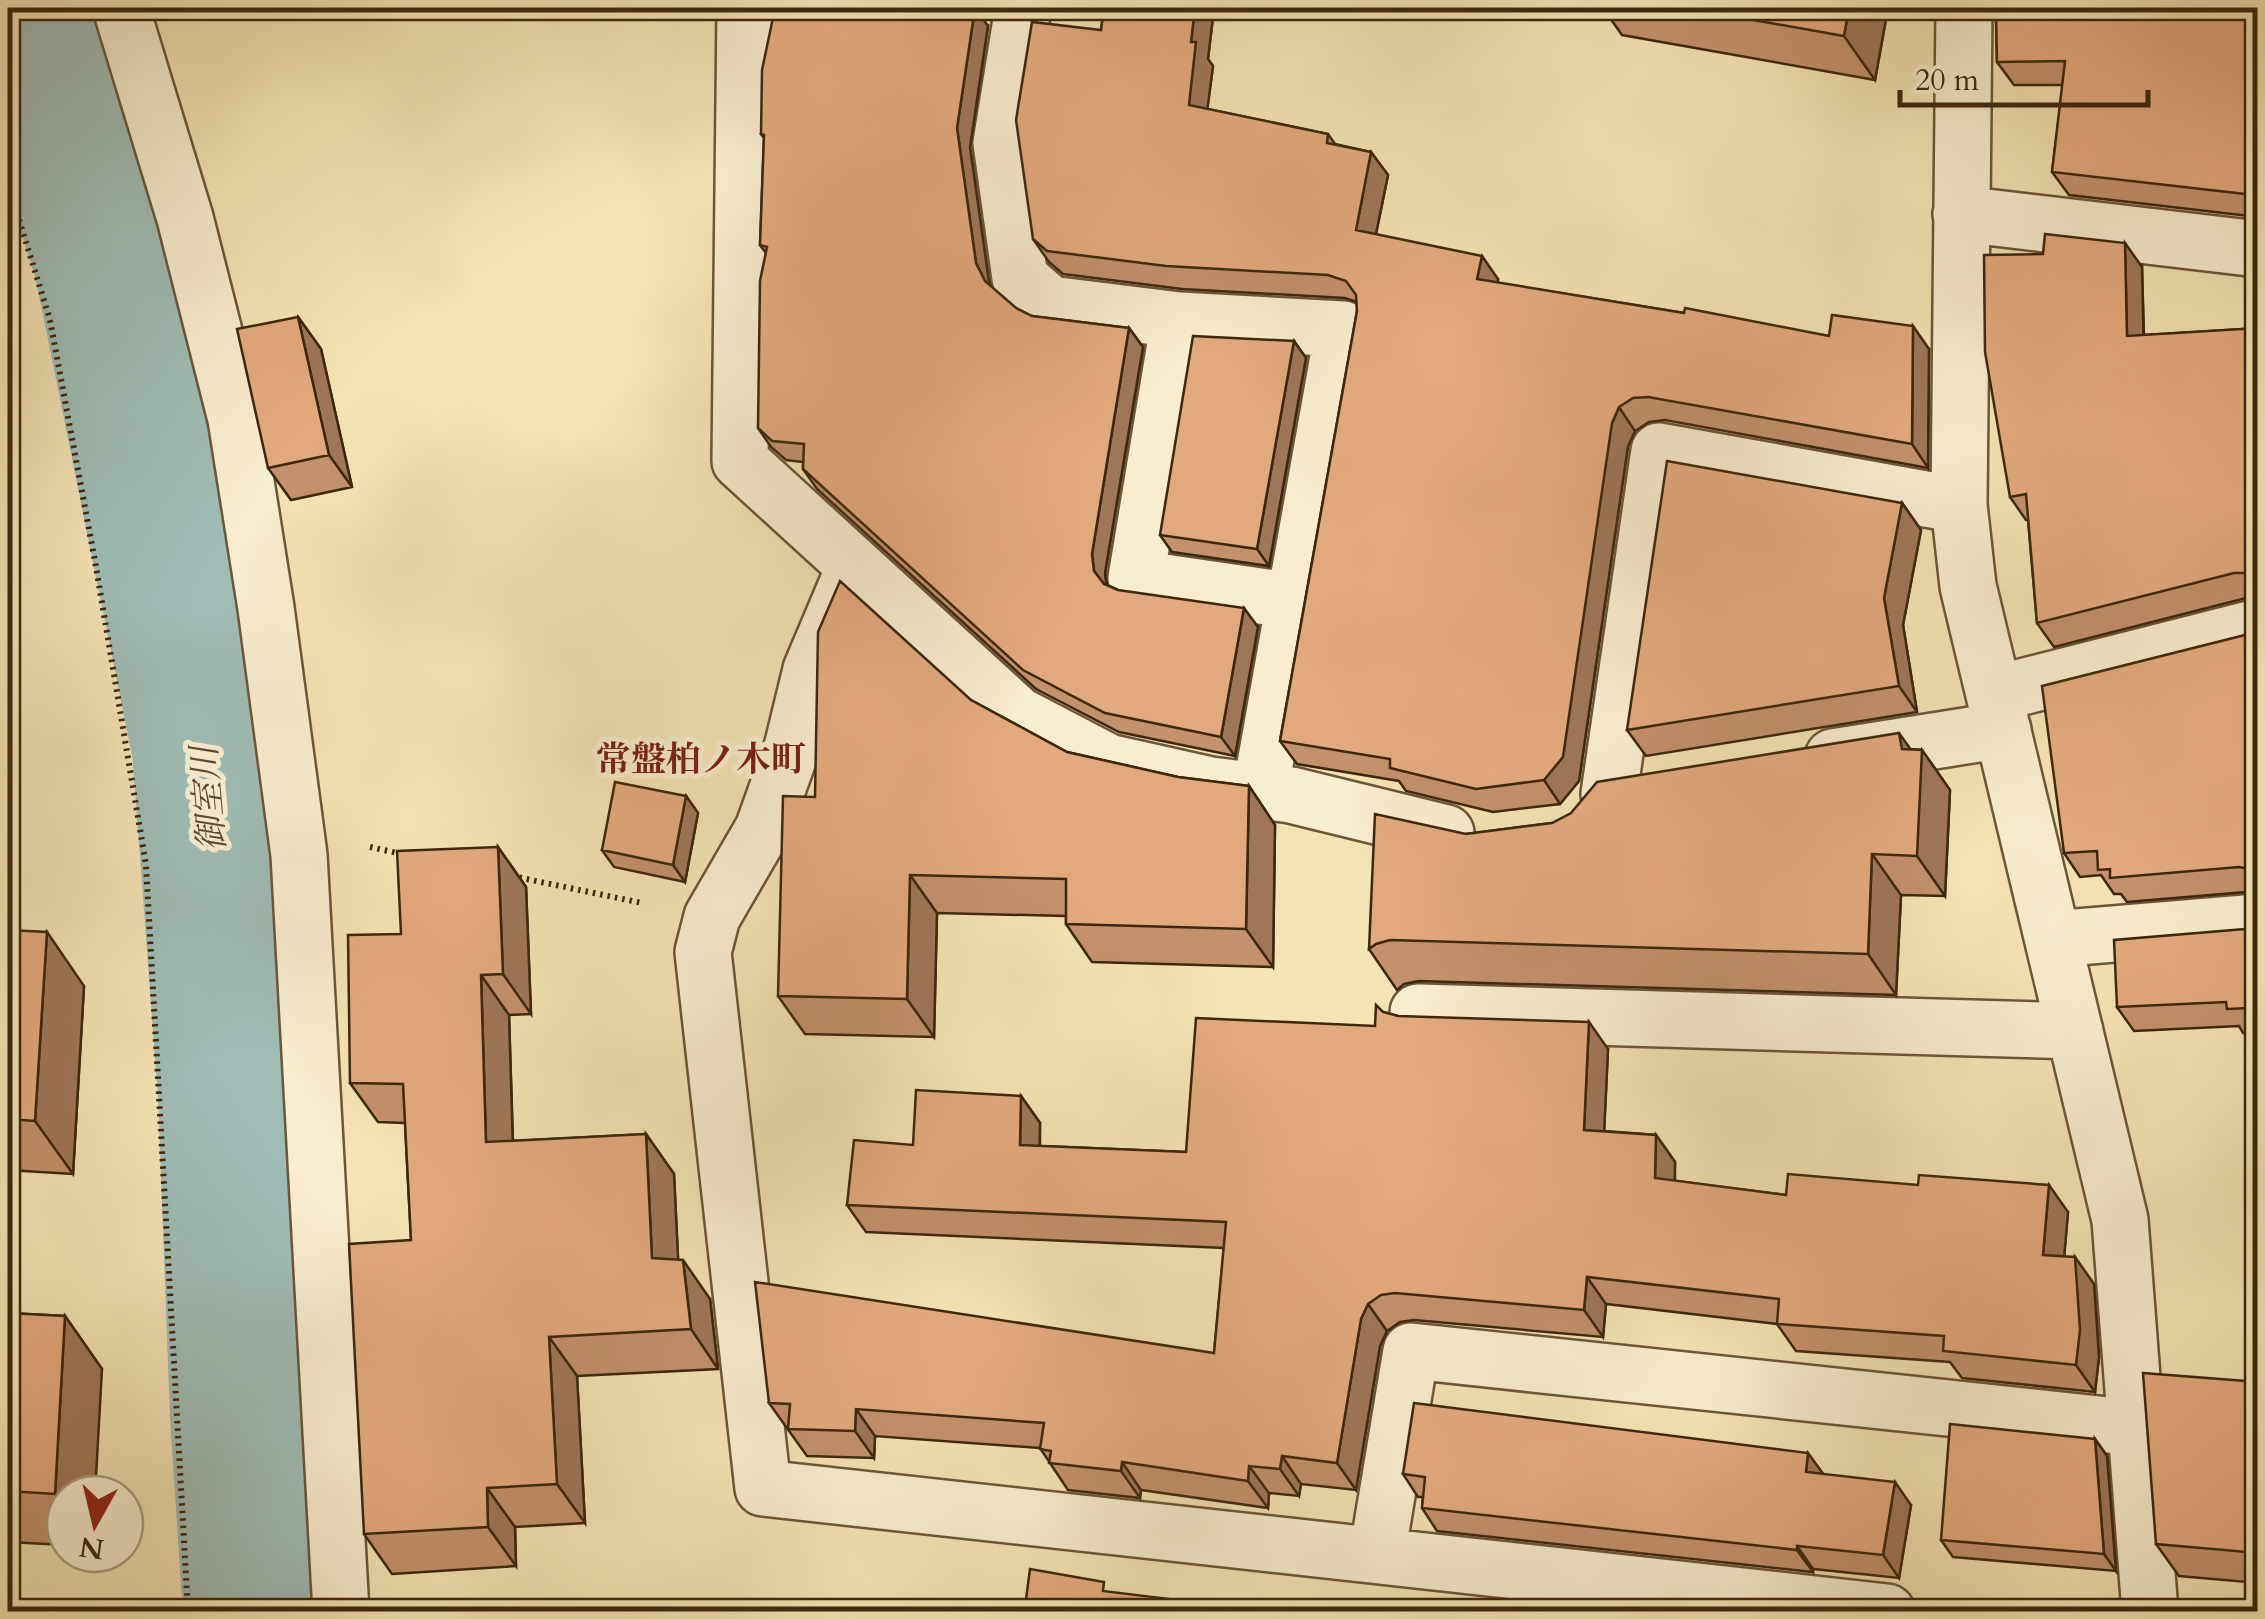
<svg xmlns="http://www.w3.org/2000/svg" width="2265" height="1619" font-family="Cardo,'Noto Serif JP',serif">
  <rect width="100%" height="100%" fill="#f4e3b4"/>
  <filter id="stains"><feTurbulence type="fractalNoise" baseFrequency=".002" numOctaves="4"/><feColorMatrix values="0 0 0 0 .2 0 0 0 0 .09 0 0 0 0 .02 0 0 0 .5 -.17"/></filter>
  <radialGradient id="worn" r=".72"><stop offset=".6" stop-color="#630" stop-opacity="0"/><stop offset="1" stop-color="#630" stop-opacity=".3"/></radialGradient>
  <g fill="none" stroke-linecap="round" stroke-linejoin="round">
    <path stroke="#9fbcb6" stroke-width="148" d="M27,8L107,258L206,748L232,1095L244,1416L257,1612"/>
    <g stroke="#6b5637" stroke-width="60">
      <path id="minor" d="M121,8L185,218L236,419L266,608L299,855L341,1612
        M745,8L740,461L1018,715L1108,762L1211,785L1291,795L1446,833
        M1023,8L1001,143L1020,278L1050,304L1179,320L1343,329L1260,792
        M1964,8L1959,505L1968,586L2120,1220L2150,1612
        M1961,214L2258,249
        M1179,320L1136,578L1295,601
        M855,566L811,670L792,748L763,829L712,917L703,952L763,1488L1887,1612
        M1994,694L2258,627
        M1833,757L2003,730
        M1609,794L1659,451L1959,505
        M2053,939L2258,922
        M1418,1012L2075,1031
        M1377,1555L1411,1351L2136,1428"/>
    </g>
    <path stroke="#3d270d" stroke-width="6" stroke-dasharray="2.5 5" stroke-linecap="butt" d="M8,184L50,320L96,567L146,865L188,1612
      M370,847L402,854
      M512,876L642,903"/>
    <use href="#minor" stroke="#f8edce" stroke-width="55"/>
  </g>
  <path fill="#c3916c" stroke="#3d270d" stroke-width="2.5" d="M1104,8H1214L1208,59L1213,66L1207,109L1328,134L1335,144L1371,152L1388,175L1376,234L1498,279V283L1829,336L1929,349L1928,468L1665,420L1649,422L1635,431L1628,446L1579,781L1560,804L1493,812L1406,791L1399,781L1297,764L1280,741L1357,311V302L1345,298L1182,289L1063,274L1049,262L1033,239L1101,30Z
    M1603,8H1888L1875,80L1622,35Z
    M2258,8V217L2069,195L2052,172L2063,85H2014L1997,62L1996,21L1991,14Z
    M988,26L970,147L989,282L991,287L1016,308L1032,316L1129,328L1143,347L1105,573L1107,585L1118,590L1258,627L1235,756L1119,732L1036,689L817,489L803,469V462L786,460L771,447L758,428L766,253L760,245L764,138L761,134Z
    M2142,267L2144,335L2258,328V597H2250L2054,647L2037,623L2028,520H2026L2010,497Z
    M298,317L321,349L352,487L291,500L268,468Z
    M1294,341L1306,358L1269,566L1172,552L1160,535Z
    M1902,503L1921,530L1903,625L1917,712L1646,756L1627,730Z
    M2258,629V891L2127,902L2121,894H2114L2101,875L2080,877L2064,853L2249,634Z
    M971,700L1067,752L1178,777L1249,786L1275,825L1273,967L1092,962L1066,924V916L937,913L934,1037L805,1034L778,996L815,797Z
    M1910,749L1922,750L1950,790L1945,896L1901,895L1896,995L1419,981L1404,984L1397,990L1369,949L1466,834L1552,823Z
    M686,796L698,813L685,882L614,867L602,850Z
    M498,847L526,887L531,1014L509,1015L513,1141L646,1134L674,1174L678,1259L710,1299L718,1369L577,1376L585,1523L515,1527L516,1566L392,1574L364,1534L411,1240L405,1123L378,1122L350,1083L401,934Z
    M2258,925V1032L2243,1033L2239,1026L2134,1031L2117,1007L2245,929Z
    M8,930L84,986L73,1174L8,1170Z
    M1383,1012L1398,1016L1608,1049L1604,1131L1656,1135L1675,1162V1181L1786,1195L2068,1212L2064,1257L2094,1284L2099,1357L2095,1392L1962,1378L1950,1362L1796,1351L1777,1324L1606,1304L1603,1337L1414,1320L1400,1322L1387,1331L1380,1346L1356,1490L1301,1484L1299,1496L1269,1493L1268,1508L1141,1490L1140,1498L1068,1490L1040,1448L875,1436L874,1458L807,1456L769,1403L1214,1353L1224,1248L866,1232L847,1205L913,1145L1021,1096L1040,1123V1146L1186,1152L1375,1026Z
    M8,1313L65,1316L102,1369L65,1494V1545L8,1542Z
    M2258,1382V1583L2179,1576L2156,1544Z
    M2095,1439L2107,1456L2116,1571L1953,1557L1941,1540Z
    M1403,1474H1823L1911,1505L1899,1578L1813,1569V1572L1437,1531L1422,1508L1423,1497H1418Z"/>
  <path fill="#9f7658" stroke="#3d270d" stroke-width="2.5" d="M975,8L988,26L970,147L989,282L999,301L985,281L976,263L957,128Z
    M1195,8H1214L1208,59L1213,66L1205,128L1189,105L1191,42Z
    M1849,8H1888L1875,80L1844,36Z
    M1371,152L1388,175L1372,253L1356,230Z
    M2125,243L2142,267L2144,359L2127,336Z
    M1482,256L1498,279L1493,303L1477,279Z
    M298,317L321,349L352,487L329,455Z
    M1913,326L1929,349L1928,468L1912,444Z
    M1129,328L1143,347L1105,573L1107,590L1094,571L1092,554Z
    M1294,341L1306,358L1269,566L1257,549Z
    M1619,407L1635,431L1628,446L1579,781L1560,804L1544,780L1612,423Z
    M1902,503L1921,530L1903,625L1917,712L1899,686L1884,598Z
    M1244,608L1258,627L1235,756L1221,737Z
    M1899,733L1921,764L1922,750L1950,790L1945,896L1917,856Z
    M1249,786L1275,825L1273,967L1246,929Z
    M686,796L698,813L685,882L673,865Z
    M498,847L526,887L531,1014L503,974Z
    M1872,854L1901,895L1896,995L1868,954Z
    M910,875L937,913L934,1037L907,999Z
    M47,932L84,986L73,1174L35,1121Z
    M481,975L509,1015L514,1182L486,1142Z
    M1589,1022L1608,1049L1603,1157L1584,1130Z
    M1021,1096L1040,1123L1039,1172L1020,1145Z
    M646,1134L674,1174L680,1298L652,1258Z
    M1656,1135L1675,1162L1674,1206L1655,1178Z
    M2049,1185L2068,1212L2062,1282L2043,1255Z
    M2075,1257L2094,1284L2099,1357L2095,1392L2076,1365Z
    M683,1260L710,1299L718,1369L691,1329Z
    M1587,1277L1606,1304L1603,1337L1584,1310Z
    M1368,1304L1387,1331L1380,1346L1356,1490L1337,1463L1361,1319Z
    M65,1316L102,1369L95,1494H65V1508L55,1494Z
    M549,1337L577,1376L585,1523L557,1484Z
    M856,1409L875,1436L874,1458L855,1431Z
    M2095,1439L2107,1456L2116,1571L2104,1554Z
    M1808,1453L1824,1475L1806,1472Z
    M1282,1456L1301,1484L1299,1496L1280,1469Z
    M1122,1462L1141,1490L1140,1498L1121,1471Z
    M1249,1466L1269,1493L1268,1508L1248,1481Z
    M1895,1482L1911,1505L1899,1578L1883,1555Z
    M487,1488L515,1527L516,1566L488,1527Z
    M1797,1546L1813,1569V1572L1797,1550Z"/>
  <path fill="#e3a97e" stroke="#3d270d" stroke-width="2.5" d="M775,8H975L957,128L976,263L985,281L1016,308L1032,316L1129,328L1092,554L1094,571L1104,584L1118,590L1244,608L1221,737L1105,713L1023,670L803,469L804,444L772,441L758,428L760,281L767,247L760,245L764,135L761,134L762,70Z
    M1104,8H1195L1191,42H1196L1189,105L1328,134L1327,143L1371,152L1356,230L1482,256L1477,279L1684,313L1685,308L1829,336L1832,315L1913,326L1912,444L1648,397L1633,398L1619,407L1612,423L1563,757L1544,780L1476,789L1390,768V759L1280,741L1357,311L1356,295L1346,281L1328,275L1166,266L1047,251L1033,239L1016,120L1032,22L1101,30Z
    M1686,8H1849L1844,36Z
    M1991,8H2258V200L2245,194L2052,172L2065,61L1997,62L1996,14H1991Z
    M2045,234L2125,243L2127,336L2258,328V578L2249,573H2234L2037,623L2026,494L2010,497L1985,352L1984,255L2043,254Z
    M298,317L329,455L268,468L237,329Z
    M1193,336L1294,341L1257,549L1160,535Z
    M1667,461L1902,503L1884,598L1899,686L1627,730Z
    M840,581L971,700L1067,752L1178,777L1249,786L1246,929L1066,924V879L910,875L907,999L778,996L783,796L815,797L818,632Z
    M2258,629V873L2254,870L2239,867L2110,878V869L2098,870L2097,851L2064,853L2042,686L2249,634Z
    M1899,733L1902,749L1922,750L1917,856L1872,854L1868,954L1390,940L1376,944L1369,949L1375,814L1466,834L1552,823L1571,813L1597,782Z
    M615,782L686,796L673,865L602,850Z
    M498,847L503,974L481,975L486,1142L646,1134L652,1258L683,1260L691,1329L549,1337L557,1484L487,1488L488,1527L364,1534L349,1244L411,1240L403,1084L350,1083L348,935L401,934L397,851Z
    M2258,925V1011L2249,1012L2248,1008L2227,1009L2226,1002L2117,1007L2114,940L2245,929Z
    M8,930L47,932L35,1121L8,1119Z
    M1376,1005L1383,1012L1398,1016L1589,1022L1584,1130L1656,1135L1655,1178L1786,1195L1788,1174L1918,1185L1919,1175L2049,1185L2043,1255L2075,1257L2080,1330L2076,1365L1943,1351L1944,1336L1777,1324L1779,1299L1587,1277L1584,1310L1395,1293L1381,1295L1368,1304L1361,1319L1337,1463L1282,1456L1280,1469L1249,1466L1248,1481L1122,1462L1121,1471L1049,1463L1051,1451L1040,1449L1044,1423L856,1409L855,1431L788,1429L790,1404L769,1403L755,1282L1214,1353L1226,1222L847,1205L854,1140L913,1145L916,1090L1021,1096L1020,1145L1186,1152L1196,1018L1375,1026Z
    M8,1313L65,1316L55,1494L8,1491Z
    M2143,1373L2258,1382V1553L2156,1544Z
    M1414,1403L1808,1453L1806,1472L1895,1482L1883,1555L1797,1546V1550L1422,1508L1425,1477L1403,1474Z
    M1950,1424L2095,1439L2104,1554L1941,1540Z
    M1030,1569L1104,1582L1103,1591L1186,1601V1607L1230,1612H991L992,1604L1025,1607Z
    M914,1604L985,1612H913Z
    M1941,1606L1964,1612H1941Z"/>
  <g text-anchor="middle" stroke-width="10" stroke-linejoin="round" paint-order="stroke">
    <g font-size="35" font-weight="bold" fill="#7a1f14" stroke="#f8edce">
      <text x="701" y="771">常盤柏ノ木町</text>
    </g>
    <g font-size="35" font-style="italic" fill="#564c37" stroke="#f8edce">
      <text transform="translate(208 799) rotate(-95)" y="12">御室川</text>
    </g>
  </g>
  <rect width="2265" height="1619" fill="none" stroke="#f4e3b4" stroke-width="40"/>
  <rect x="10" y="10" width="2245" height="1599" fill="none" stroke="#3d270d" stroke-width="5"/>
  <rect x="20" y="20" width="2225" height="1579" fill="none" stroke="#3d270d" stroke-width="2.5"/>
  <g transform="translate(95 1524) rotate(188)"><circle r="48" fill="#f8edce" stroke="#ad9e81" stroke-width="2.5"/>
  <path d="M0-8L18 38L0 25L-18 38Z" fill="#8f2418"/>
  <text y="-15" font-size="28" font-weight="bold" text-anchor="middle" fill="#3d270d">N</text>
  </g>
  <path d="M1900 90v15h248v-15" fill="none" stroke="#3d270d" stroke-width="5"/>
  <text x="1915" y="90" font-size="30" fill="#3d270d" stroke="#f8edce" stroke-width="8" paint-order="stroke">20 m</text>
  <rect width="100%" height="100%" filter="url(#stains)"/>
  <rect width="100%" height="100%" fill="url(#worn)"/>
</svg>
